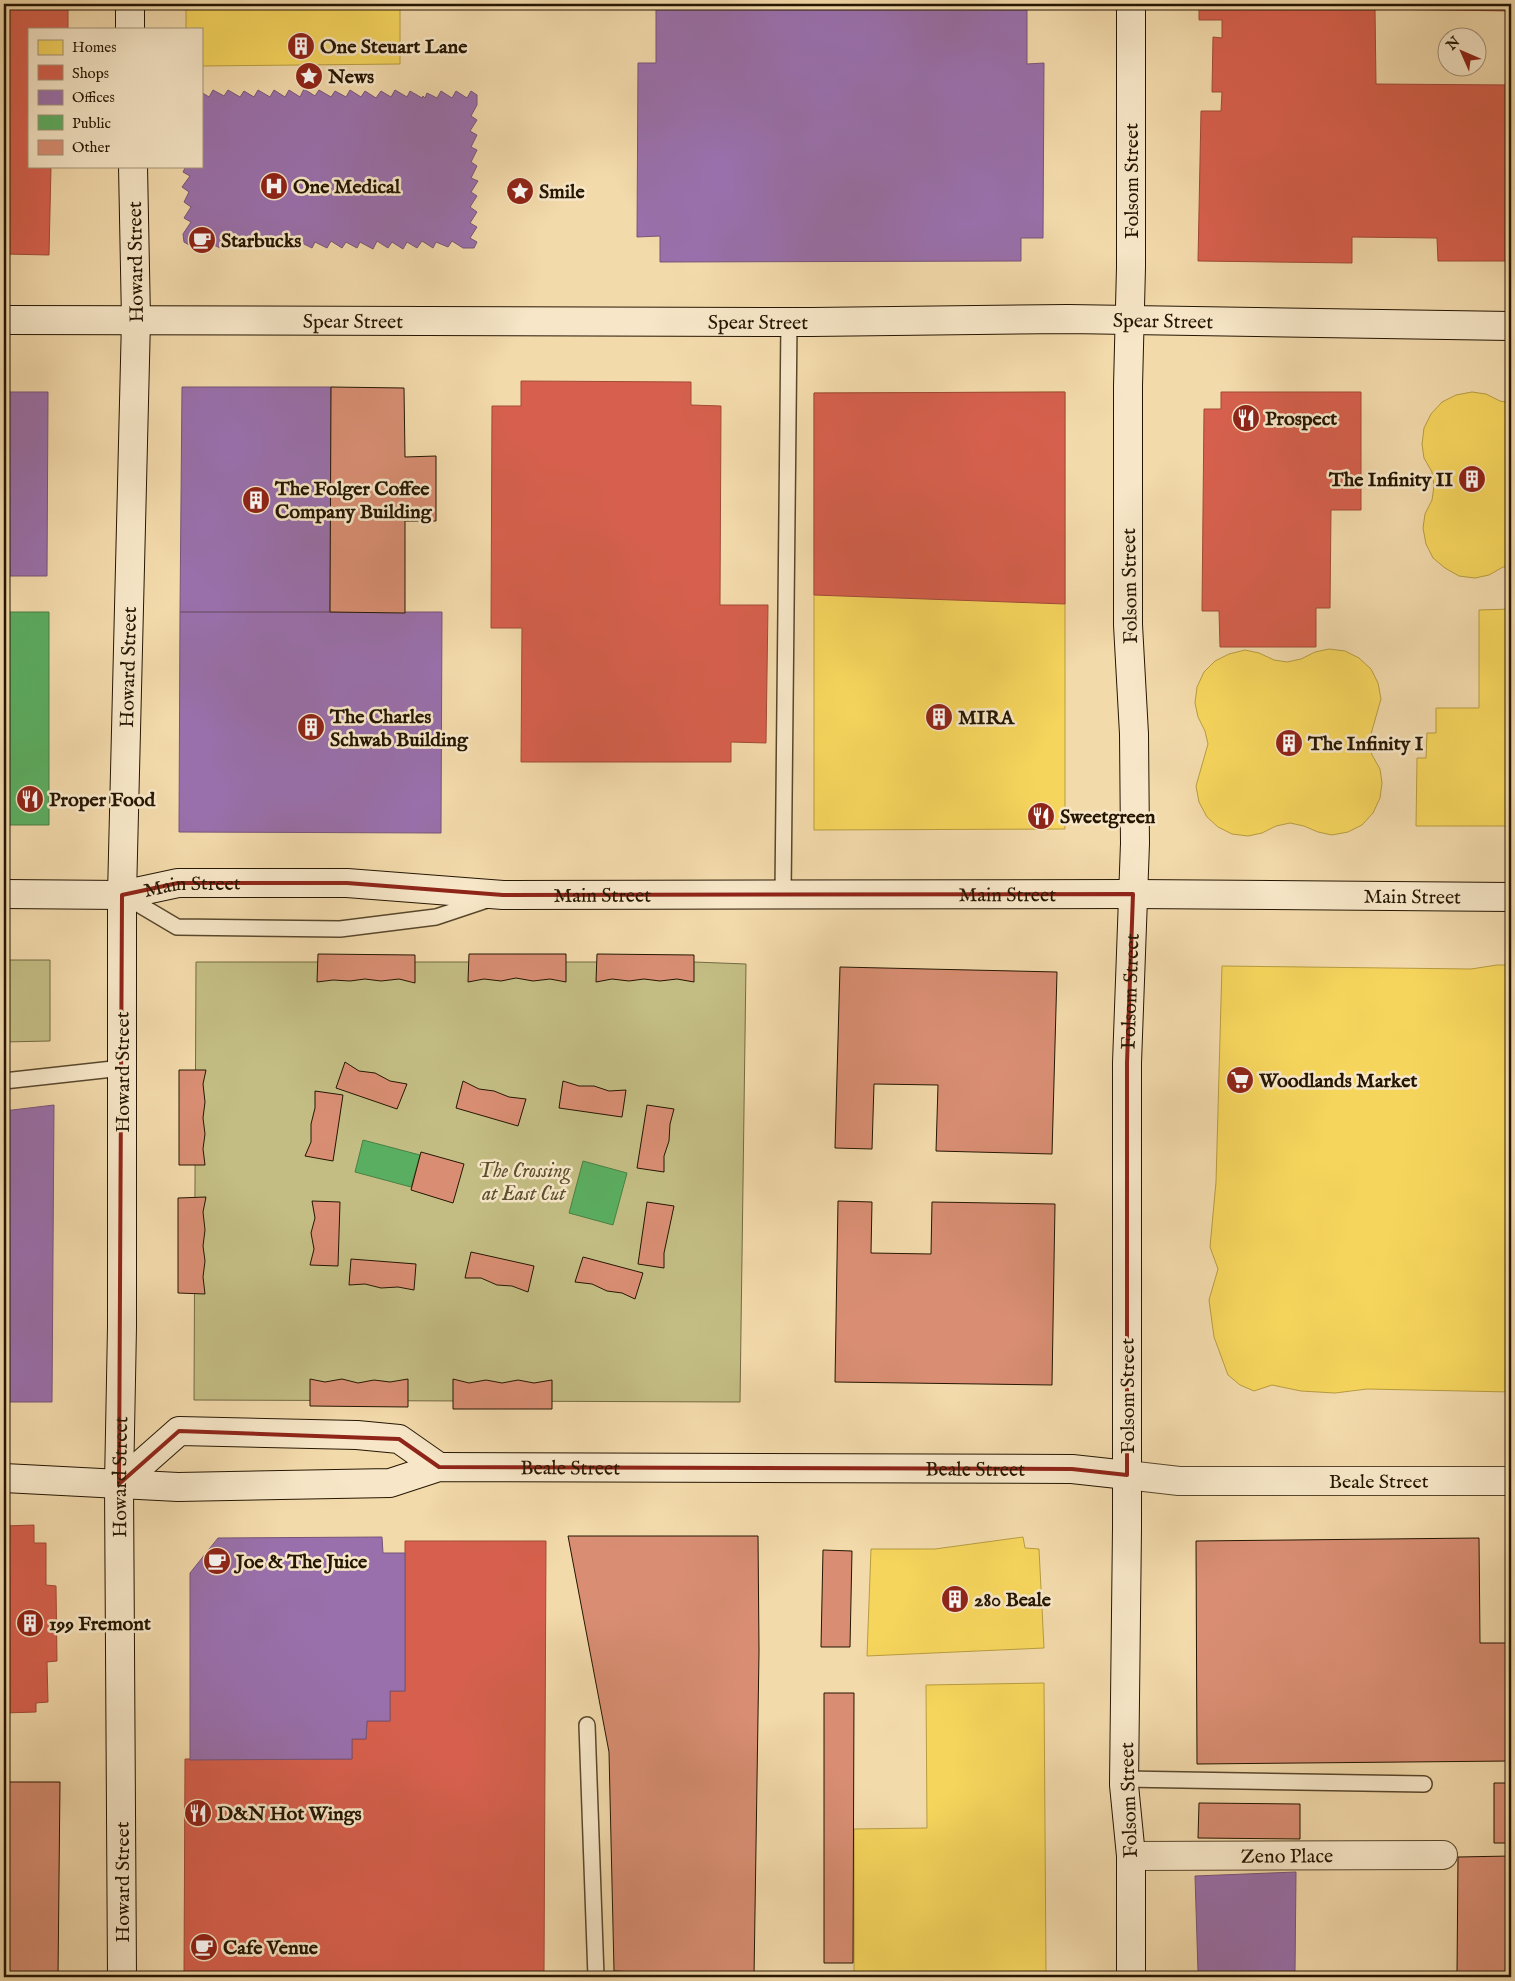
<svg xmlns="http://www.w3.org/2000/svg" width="1515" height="1981" font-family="'IM FELL English',serif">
  <rect width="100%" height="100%" fill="#f3daab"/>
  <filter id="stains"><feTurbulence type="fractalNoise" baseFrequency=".004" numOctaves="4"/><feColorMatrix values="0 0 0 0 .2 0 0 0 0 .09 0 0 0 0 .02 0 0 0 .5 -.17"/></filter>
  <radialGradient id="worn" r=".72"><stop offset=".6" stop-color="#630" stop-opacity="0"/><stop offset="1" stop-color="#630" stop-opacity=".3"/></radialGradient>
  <path fill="#c3bd83" stroke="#746a42" d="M4,960H50V1041L4,1042Z
    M196,962H694L746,964L740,1402L194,1400Z"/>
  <path fill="#f6d55c" stroke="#b79c41" d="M186,4H400V64L201,66V29H186Z
    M1065,392V829L814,830V393Z
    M1472,392L1486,394L1500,401L1511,403V566L1503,567L1489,575L1475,578L1459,576L1445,568L1433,558L1426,544L1423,528L1425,514L1432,500L1434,486L1432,472L1424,458L1422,444L1424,428L1431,414L1442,402L1456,395Z
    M1511,609V826H1416L1417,758H1426L1427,733H1436V708H1479V610Z
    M1329,649L1345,651L1359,658L1371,669L1378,683L1381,699L1369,741L1372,755L1380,769L1382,783L1380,798L1373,813L1362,825L1348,832L1332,835L1318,832L1304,826L1290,823L1276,826L1262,833L1248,836L1232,834L1218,827L1207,817L1199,802L1196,786L1208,744L1205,731L1198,717L1195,703L1197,687L1204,672L1215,661L1229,654L1245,650L1259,653L1274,660L1287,662L1301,659L1315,652Z
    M1497,965H1511V1392L1367,1389L1335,1393L1301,1391L1272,1385L1254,1391L1240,1385L1228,1375L1214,1337L1209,1300L1218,1269L1210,1247L1216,1182L1222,966L1471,969Z
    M1023,1537L1025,1548L1039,1549L1044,1648L867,1656L871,1549H935Z
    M1044,1683L1046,1973L854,1976V1829L927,1828L926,1685Z"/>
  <path fill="#d6604d" stroke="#a14a36" d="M4,4H68V29H29V166H51L49,255L4,254Z
    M1199,4H1511V11L1375,9L1376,84L1511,85V261H1438L1437,238L1352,237V263L1198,261L1201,111H1221L1222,92H1212L1213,37L1222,38V20H1199Z
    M521,381L691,382V405L721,406L720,605H768L766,743L731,742V762H521L522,628H491L492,406H521Z
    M1065,392V604L814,595V393Z
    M1221,392H1361V510H1331L1330,608H1316V647H1220L1219,611H1202L1204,409H1221Z
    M34,1525V1543H46V1585L56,1586L57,1661L47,1662L48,1702L36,1703V1712L4,1713V1526Z
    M405,1541H546L544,1976H184L185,1759H352V1739H366L367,1721H390V1691H405Z"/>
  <path fill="#9970ab" stroke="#765578" d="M656,4H1027V64L1044,63L1043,238H1021V261L660,262V236L637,237L638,63H656Z
    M304,89L315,96L319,90L331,97L335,91L346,97L350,90L361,97L365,91L376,98L381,91L391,97L395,90L407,97L410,91L422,98L423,96L425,98L427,93L437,98L441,91L452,98L456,91L467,98L471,91L477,95V105L471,116L477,120L470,131L477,135L471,147L477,150L471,162L477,166L471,178L478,181L471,192L477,196L470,207L477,212L470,223L477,227L470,238L477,242L474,248H463L452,241L448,247L436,242L433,248L422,241L417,248L407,242L403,249L392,242L388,248L377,241L373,249L360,242L357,248L346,242L342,248L331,241L327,248L315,242L312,248L300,242L297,247L285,241L281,248L270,241L266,248L254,242L251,249L239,242L236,248L224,241L220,248L208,242L205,247L193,241L191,246L184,242L183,234L191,222L184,218L191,207L184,202L189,192L182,187L190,176L183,172L186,166H201V92L209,97L213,90L224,96L228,90L240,97L244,91L254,97L258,90L270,97L274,90L285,97L289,90L300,97Z
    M182,387H331L330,612H180Z
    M4,392H48L47,576H4Z
    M180,612H442L441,833L179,832Z
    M54,1105L52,1402H4V1111Z
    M382,1537L383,1553H405V1691H390V1721H367L366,1739H352V1759L190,1760V1573L218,1538Z
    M1296,1872L1295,1972H1198L1195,1876Z"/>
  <path fill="#5aae61" stroke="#4a8044" d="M4,612H49V825H4Z
    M363,1140L420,1155L411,1187L355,1172Z
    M583,1161L627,1173L613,1225L569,1213Z"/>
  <path fill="#d98e73" stroke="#251602" d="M331,387L404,388L405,457L436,456V521H405V613L330,612Z
    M318,954L415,955V983L399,979L381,981L365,979L350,981L333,980L317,982Z
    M469,954H566V982L550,979L533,981L516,978L501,981L484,979L468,982Z
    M597,954L694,955V982L677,979L660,981L644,979L629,981L612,979L596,982Z
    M840,967L1057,972L1052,1154L936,1151L938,1085L874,1084L872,1149L835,1148Z
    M345,1062L359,1071L375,1073L390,1081L407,1084L397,1109L336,1088Z
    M179,1070H206L203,1084L205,1102L203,1118L205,1134L203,1149L205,1165H179Z
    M463,1081L479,1089L494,1091L509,1097L526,1099L518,1126L456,1108Z
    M563,1081L579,1086H594L609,1091L626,1090L622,1117L559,1108Z
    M315,1091L343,1095L333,1161L305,1156L311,1142V1124L315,1108Z
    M647,1105L674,1109L670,1124L669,1141L664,1156V1172L637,1168Z
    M421,1152L464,1164L453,1203L411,1190Z
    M206,1197L203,1212L205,1230L203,1246L205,1261L203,1277L205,1294L178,1293V1198Z
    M312,1201L340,1202L338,1266L310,1265L314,1249L311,1233L315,1218Z
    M838,1201L872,1202L871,1253L931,1254L932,1202L1055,1204L1052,1385L835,1382Z
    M647,1202L674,1206L664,1253V1268L638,1264Z
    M471,1252L534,1266L528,1292L512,1286L497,1285L481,1278H465Z
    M583,1257L643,1273L635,1299L622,1293L607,1291L592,1284L575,1282Z
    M351,1259L416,1264L414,1290L398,1287L381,1288L365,1284L349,1285Z
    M310,1379L325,1382L342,1379L358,1383L374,1380L390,1382L408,1379V1407L310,1406Z
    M453,1379L469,1383L486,1380L502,1383L518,1380L534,1383L552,1380V1409H453Z
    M568,1536H758L759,1651L754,1977L614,1971L609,1752Z
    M1479,1538L1480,1643H1511L1510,1761L1197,1764L1196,1541Z
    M823,1550L852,1551L850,1647H821Z
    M824,1693H854L853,1963H824Z
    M4,1782H60L58,1977H4Z
    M1494,1783H1511V1843H1494Z
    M1199,1803L1300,1804V1839L1198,1838Z
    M1511,1856V1974H1457L1458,1857Z"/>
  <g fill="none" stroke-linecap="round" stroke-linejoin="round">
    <g stroke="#58472c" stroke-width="18">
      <path id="lane" d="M783,894L789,322
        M123,895L177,927L340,929L436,917L487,900
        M4,1081L122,1068
        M587,1725L596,1977
        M1124,1779L1424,1784"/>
    </g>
    <g stroke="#58472c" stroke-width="30">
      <g id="street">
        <path id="s1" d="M1127,1475L1179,1481H1511"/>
        <path id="s2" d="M1131,1856L1443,1855"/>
      </g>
    </g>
    <g stroke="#251602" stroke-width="30">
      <g id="secondary">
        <path d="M130,4V29"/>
        <path id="s3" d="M4,320L811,322L1068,319L1511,326"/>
        <path id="s4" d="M4,894L122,895L178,883H347L503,895L1133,894L1511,897"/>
        <path id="s5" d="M4,1478L178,1487L390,1483L439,1467L1072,1469L1127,1475"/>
        <path d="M119,1484L179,1431L357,1435L399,1439L439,1467"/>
        <path id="s6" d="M122,1977L119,1484L122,1327V895L136,320L133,166"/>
        <path id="s7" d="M1131,1977V1856L1124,1785L1127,1528V1063L1135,843L1134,734L1128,625V386L1131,267V4"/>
      </g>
    </g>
    <use href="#lane" stroke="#f7e7c8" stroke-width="15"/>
    <use href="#street" stroke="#f7e7c8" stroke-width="28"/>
    <use href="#secondary" stroke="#f7e7c8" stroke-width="28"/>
  </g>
  <path fill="none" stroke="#8f2418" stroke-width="4" stroke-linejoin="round" d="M178,883H347L503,895L1133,894L1127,1063V1475L1072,1469L439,1467L399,1439L179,1431L119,1484L122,895Z"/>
  <defs>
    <g id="building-disc" transform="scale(1.4375)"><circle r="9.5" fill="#8f2418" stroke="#f7e7c8"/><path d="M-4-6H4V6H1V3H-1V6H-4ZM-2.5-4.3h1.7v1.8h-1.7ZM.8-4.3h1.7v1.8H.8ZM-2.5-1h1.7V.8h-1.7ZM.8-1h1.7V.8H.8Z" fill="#fff"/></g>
    <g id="sight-disc" transform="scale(1.4375)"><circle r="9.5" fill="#8f2418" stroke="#f7e7c8"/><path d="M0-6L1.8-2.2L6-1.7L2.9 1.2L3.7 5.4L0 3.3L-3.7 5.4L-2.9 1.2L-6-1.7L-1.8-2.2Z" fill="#fff"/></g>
    <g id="hospital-disc" transform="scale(1.4375)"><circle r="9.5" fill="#8f2418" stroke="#f7e7c8"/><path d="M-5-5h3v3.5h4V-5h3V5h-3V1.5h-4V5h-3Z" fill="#fff"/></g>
    <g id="cafe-disc" transform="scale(1.4375)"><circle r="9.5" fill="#8f2418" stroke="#f7e7c8"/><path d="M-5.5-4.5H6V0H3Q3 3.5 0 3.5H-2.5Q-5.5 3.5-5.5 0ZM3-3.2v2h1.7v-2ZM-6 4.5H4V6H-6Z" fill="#fff"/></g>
    <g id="restaurant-disc" transform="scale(1.4375)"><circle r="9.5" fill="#8f2418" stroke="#f7e7c8"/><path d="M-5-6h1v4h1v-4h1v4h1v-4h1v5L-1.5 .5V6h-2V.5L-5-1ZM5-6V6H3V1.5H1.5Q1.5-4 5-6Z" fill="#fff"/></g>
    <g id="supermarket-disc" transform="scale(1.4375)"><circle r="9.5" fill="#8f2418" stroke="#f7e7c8"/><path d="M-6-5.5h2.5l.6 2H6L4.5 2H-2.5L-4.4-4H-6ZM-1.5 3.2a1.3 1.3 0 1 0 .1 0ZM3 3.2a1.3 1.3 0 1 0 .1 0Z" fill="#fff"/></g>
  </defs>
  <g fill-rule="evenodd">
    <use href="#building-disc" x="301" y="46"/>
    <use href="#sight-disc" x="309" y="76"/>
    <use href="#hospital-disc" x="274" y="186"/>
    <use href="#sight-disc" x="520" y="191"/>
    <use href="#cafe-disc" x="202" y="240"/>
    <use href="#restaurant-disc" x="1246" y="418"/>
    <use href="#building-disc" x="1472" y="479"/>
    <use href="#building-disc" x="256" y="500"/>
    <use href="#building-disc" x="939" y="717"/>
    <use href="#building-disc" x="311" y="727"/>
    <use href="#building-disc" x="1289" y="743"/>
    <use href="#restaurant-disc" x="30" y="799"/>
    <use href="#restaurant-disc" x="1041" y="816"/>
    <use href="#supermarket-disc" x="1240" y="1080"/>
    <use href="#cafe-disc" x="217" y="1561"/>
    <use href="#building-disc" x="955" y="1599"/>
    <use href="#building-disc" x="30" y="1623"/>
    <use href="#restaurant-disc" x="198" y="1813"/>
    <use href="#cafe-disc" x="204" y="1947"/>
  </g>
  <g text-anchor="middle" stroke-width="5" stroke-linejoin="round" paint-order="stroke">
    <g font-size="20" font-weight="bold" fill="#251602" stroke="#f7e7c8" text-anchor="start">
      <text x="320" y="53">One Steuart Lane</text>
      <text x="328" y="83">News</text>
      <text x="293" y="193">One Medical</text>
      <text x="539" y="198">Smile</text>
      <text x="221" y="247">Starbucks</text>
      <text x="1265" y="425">Prospect</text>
      <text x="1453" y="486" text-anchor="end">The Infinity II</text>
      <text x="275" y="495">The Folger Coffee<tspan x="275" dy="23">Company Building</tspan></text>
      <text x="330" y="723">The Charles<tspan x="330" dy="23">Schwab Building</tspan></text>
      <text x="958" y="724">MIRA</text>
      <text x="1308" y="750">The Infinity I</text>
      <text x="49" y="806">Proper Food</text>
      <text x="1060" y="823">Sweetgreen</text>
      <text x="1259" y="1087">Woodlands Market</text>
      <text x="236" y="1568">Joe &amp; The Juice</text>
      <text x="974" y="1606">280 Beale</text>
      <text x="49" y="1630">199 Fremont</text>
      <text x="217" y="1820">D&amp;N Hot Wings</text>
      <text x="223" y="1954">Cafe Venue</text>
    </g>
    <g font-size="20" fill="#251602" stroke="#f7e7c8">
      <text transform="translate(1131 181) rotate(-90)" y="7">Folsom Street</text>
      <text transform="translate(135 262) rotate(-91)" y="7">Howard Street</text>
      <text dy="7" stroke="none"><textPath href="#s3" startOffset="349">Spear Street</textPath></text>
      <text dy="7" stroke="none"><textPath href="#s3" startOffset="754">Spear Street</textPath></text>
      <text dy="7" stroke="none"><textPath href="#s3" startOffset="1159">Spear Street</textPath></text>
      <text transform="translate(1129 586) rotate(-91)" y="7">Folsom Street</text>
      <text dy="7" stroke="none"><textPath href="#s6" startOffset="1310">Howard Street</textPath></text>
      <text dy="7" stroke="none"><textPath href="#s4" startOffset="189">Main Street</textPath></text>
      <text dy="7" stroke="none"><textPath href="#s4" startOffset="600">Main Street</textPath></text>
      <text dy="7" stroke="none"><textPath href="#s4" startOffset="1005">Main Street</textPath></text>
      <text dy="7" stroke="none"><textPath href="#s4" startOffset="1410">Main Street</textPath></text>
      <text dy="7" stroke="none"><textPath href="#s7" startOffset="986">Folsom Street</textPath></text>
      <text transform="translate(122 1072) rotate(-90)" y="7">Howard Street</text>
      <text transform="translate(1127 1396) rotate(-90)" y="7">Folsom Street</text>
      <text dy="7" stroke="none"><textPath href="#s5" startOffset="569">Beale Street</textPath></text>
      <text dy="7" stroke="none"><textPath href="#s5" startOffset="974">Beale Street</textPath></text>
      <text dy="7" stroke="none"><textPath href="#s6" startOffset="500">Howard Street</textPath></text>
      <text dy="7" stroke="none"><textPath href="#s1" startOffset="252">Beale Street</textPath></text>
      <text transform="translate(1128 1800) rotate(-92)" y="7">Folsom Street</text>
      <text dy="7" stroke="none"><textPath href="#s2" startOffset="156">Zeno Place</textPath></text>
      <text transform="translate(122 1882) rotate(-90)" y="7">Howard Street</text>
    </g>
    <g font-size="20" font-style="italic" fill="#5c502f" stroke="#f7e7c8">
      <text x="524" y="1177">The Crossing<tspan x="524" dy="23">at East Cut</tspan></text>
    </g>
  </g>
  <rect width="1515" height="1981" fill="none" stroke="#f3daab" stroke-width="20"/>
  <rect x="5" y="5" width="1505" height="1971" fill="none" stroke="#251602" stroke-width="2.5"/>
  <rect x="10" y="10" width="1495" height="1961" fill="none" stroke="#251602"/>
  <rect x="28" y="28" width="175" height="140" fill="#f7e7c8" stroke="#a39379"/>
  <rect x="38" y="40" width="25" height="15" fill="#f6d55c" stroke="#a39379"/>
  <text x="72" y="52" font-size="15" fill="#251602">Homes</text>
  <rect x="38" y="65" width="25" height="15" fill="#d6604d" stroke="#a39379"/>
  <text x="72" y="78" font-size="15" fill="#251602">Shops</text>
  <rect x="38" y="90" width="25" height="15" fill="#9970ab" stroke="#a39379"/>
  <text x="72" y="102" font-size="15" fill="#251602">Offices</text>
  <rect x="38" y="115" width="25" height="15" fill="#5aae61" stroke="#a39379"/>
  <text x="72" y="128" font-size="15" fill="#251602">Public</text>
  <rect x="38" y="140" width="25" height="15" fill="#d98e73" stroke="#a39379"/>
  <text x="72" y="152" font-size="15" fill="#251602">Other</text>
  <g transform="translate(1462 52) rotate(315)"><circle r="24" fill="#f7e7c8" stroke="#a39379"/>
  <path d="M0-4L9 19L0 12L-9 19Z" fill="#8f2418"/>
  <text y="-8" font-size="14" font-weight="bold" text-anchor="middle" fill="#251602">N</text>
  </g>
  <rect width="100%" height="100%" filter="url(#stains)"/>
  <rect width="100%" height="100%" fill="url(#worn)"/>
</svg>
